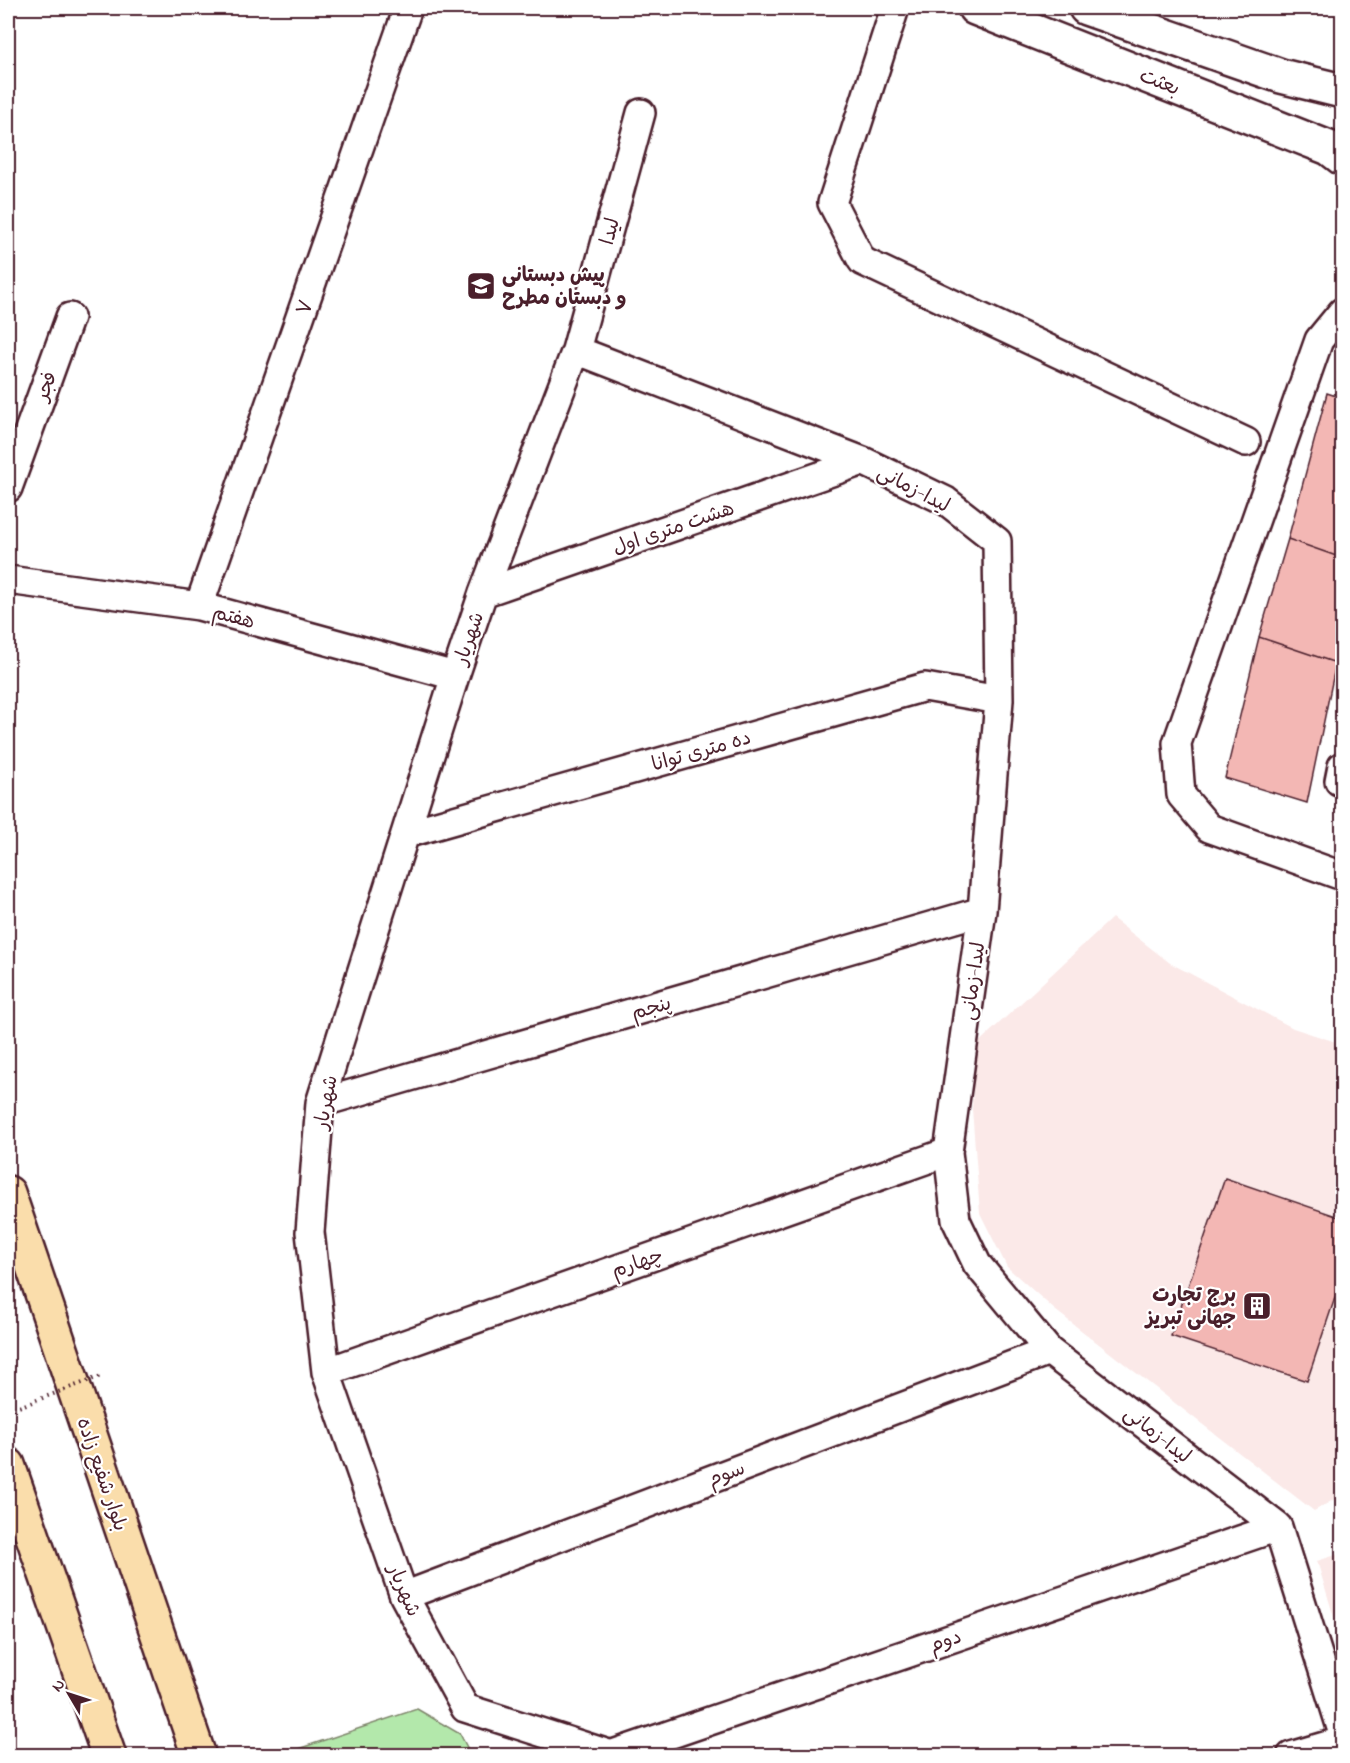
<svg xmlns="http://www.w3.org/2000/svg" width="1350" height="1763" font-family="'Indie Flower','Playpen Sans Arabic',sans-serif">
  <rect width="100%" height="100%" fill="#fff"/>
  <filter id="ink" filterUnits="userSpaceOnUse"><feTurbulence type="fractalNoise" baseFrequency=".0167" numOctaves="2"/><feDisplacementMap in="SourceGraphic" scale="12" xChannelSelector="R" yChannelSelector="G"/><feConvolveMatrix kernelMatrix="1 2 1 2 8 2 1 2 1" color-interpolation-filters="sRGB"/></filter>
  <g filter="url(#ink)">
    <path fill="#fbe9e8" d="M1112,918L1170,963L1293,1028L1342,1044V1495L1314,1511L1055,1310L1007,1267L980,1213L972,1109L975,1046Z
      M1342,1553V1644L1317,1561Z"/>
    <path fill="#b3e8ab" stroke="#7e846b" stroke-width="1.5" d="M417,1709L460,1734L471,1755H280Z"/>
    <path fill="#f3b7b4" stroke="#4a1f2b" stroke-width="1.5" d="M1327,393L1342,398V558L1288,539Z
      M1288,539L1342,558V639L1336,663L1259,637Z
      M1259,637L1336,663L1307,803L1225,778Z
      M1225,1178L1342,1218V1277L1307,1381L1171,1336Z"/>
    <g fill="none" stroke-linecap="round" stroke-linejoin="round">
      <g stroke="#4a1f2b" stroke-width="32">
        <path id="street" d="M895,8L832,203L862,261L1246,442
          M1342,312L1319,340L1177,743L1181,795L1209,828L1342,876
          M576,350L863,461L946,501L997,541L999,700L982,911L948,1152L956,1220L977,1264L1049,1351L1278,1527L1342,1731
          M8,488L70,317
          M8,580L199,606L455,676
          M483,593L863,461
          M199,606L408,8
          M1339,781L1342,766
          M405,834L925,687L999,700
          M320,1103L982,911
          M326,1372L948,1152
          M404,1596L1049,1351
          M613,1754L1278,1527
          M615,1756L465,1708L404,1596L326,1372L310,1232L320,1103L455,676L483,593L576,350L641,113
          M1291,1756L1342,1741"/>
      </g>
      <g stroke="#4a1f2b" stroke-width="38">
        <path id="secondary" d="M975,8L1329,148L1342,158
          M1086,8L1281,76L1342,91"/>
      </g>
      <g stroke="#4a1f2b" stroke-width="38">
        <path id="primary" d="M8,1193L199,1756
          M8,1465L109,1756"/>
      </g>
      <use href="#street" stroke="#fff" stroke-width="27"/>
      <use href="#secondary" stroke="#fff" stroke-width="33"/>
      <use href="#primary" stroke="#faddab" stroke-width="33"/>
      <path stroke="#4a1f2b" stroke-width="4" stroke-dasharray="1.5 4.5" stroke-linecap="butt" d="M8,1411L101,1376"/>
    </g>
  </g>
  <defs>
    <g id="school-square" transform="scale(1.5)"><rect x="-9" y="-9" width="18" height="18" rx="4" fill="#4a1f2b" stroke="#fff"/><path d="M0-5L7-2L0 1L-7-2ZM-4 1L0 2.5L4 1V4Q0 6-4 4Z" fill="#fff"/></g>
    <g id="building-square" transform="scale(1.5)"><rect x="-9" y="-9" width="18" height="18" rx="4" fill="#4a1f2b" stroke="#fff"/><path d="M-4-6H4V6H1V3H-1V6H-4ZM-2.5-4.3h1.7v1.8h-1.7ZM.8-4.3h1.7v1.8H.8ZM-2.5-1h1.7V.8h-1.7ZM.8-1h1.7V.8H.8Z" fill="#fff"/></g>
  </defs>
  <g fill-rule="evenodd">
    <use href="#school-square" x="481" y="286"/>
    <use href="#building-square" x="1257" y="1306"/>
  </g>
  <g text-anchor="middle" stroke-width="4.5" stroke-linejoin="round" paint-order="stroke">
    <g font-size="20" fill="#4a1f2b" stroke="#fff">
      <text transform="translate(1160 81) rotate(22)" y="7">بعثت</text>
      <text transform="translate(609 231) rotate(-75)" y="7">لیدا</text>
      <text transform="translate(304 307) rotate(-71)" y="7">۷</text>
      <text transform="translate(45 386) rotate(-70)" y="7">فجر</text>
      <text transform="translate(914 488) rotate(28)" y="7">لیدا-زمانی</text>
      <text transform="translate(673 527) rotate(-19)" y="7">هشت متری اول</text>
      <text transform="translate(234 616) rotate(15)" y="7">هفتم</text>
      <text transform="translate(468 638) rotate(-71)" y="7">شهریار</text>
      <text transform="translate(701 750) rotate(-16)" y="7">ده متری توانا</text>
      <text transform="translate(972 981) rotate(-82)" y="7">لیدا-زمانی</text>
      <text transform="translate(651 1007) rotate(-16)" y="7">پنجم</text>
      <text transform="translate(325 1102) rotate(-79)" y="7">شهریار</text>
      <text transform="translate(637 1262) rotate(-19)" y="7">چهارم</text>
      <text transform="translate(1158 1434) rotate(38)" y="7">لیدا-زمانی</text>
      <text transform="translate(726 1473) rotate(-21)" y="7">سوم</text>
      <text transform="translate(103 1474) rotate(71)" y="7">بلوار شفیع زاده</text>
      <text transform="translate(405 1590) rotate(67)" y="7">شهریار</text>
      <text transform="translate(945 1640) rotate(-19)" y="7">دوم</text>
    </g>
    <g font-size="20" font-weight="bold" fill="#4a1f2b" stroke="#fff" text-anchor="start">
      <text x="502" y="281">پیش دبستانی<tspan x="502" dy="23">و دبستان مطرح</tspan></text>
      <text x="1236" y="1301" text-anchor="end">برج تجارت<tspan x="1236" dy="23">جهانی تبریز</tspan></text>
    </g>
  </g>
  <rect width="1350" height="1763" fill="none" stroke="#fff" stroke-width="30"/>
  <rect x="15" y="15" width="1320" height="1733" fill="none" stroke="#4a1f2b" stroke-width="2" filter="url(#ink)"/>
  <g transform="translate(69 1694) rotate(309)" stroke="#ffffff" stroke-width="4.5" paint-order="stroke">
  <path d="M0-4.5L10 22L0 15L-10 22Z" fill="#4a1f2b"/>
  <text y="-9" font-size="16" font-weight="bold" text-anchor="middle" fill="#4a1f2b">N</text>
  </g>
</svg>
